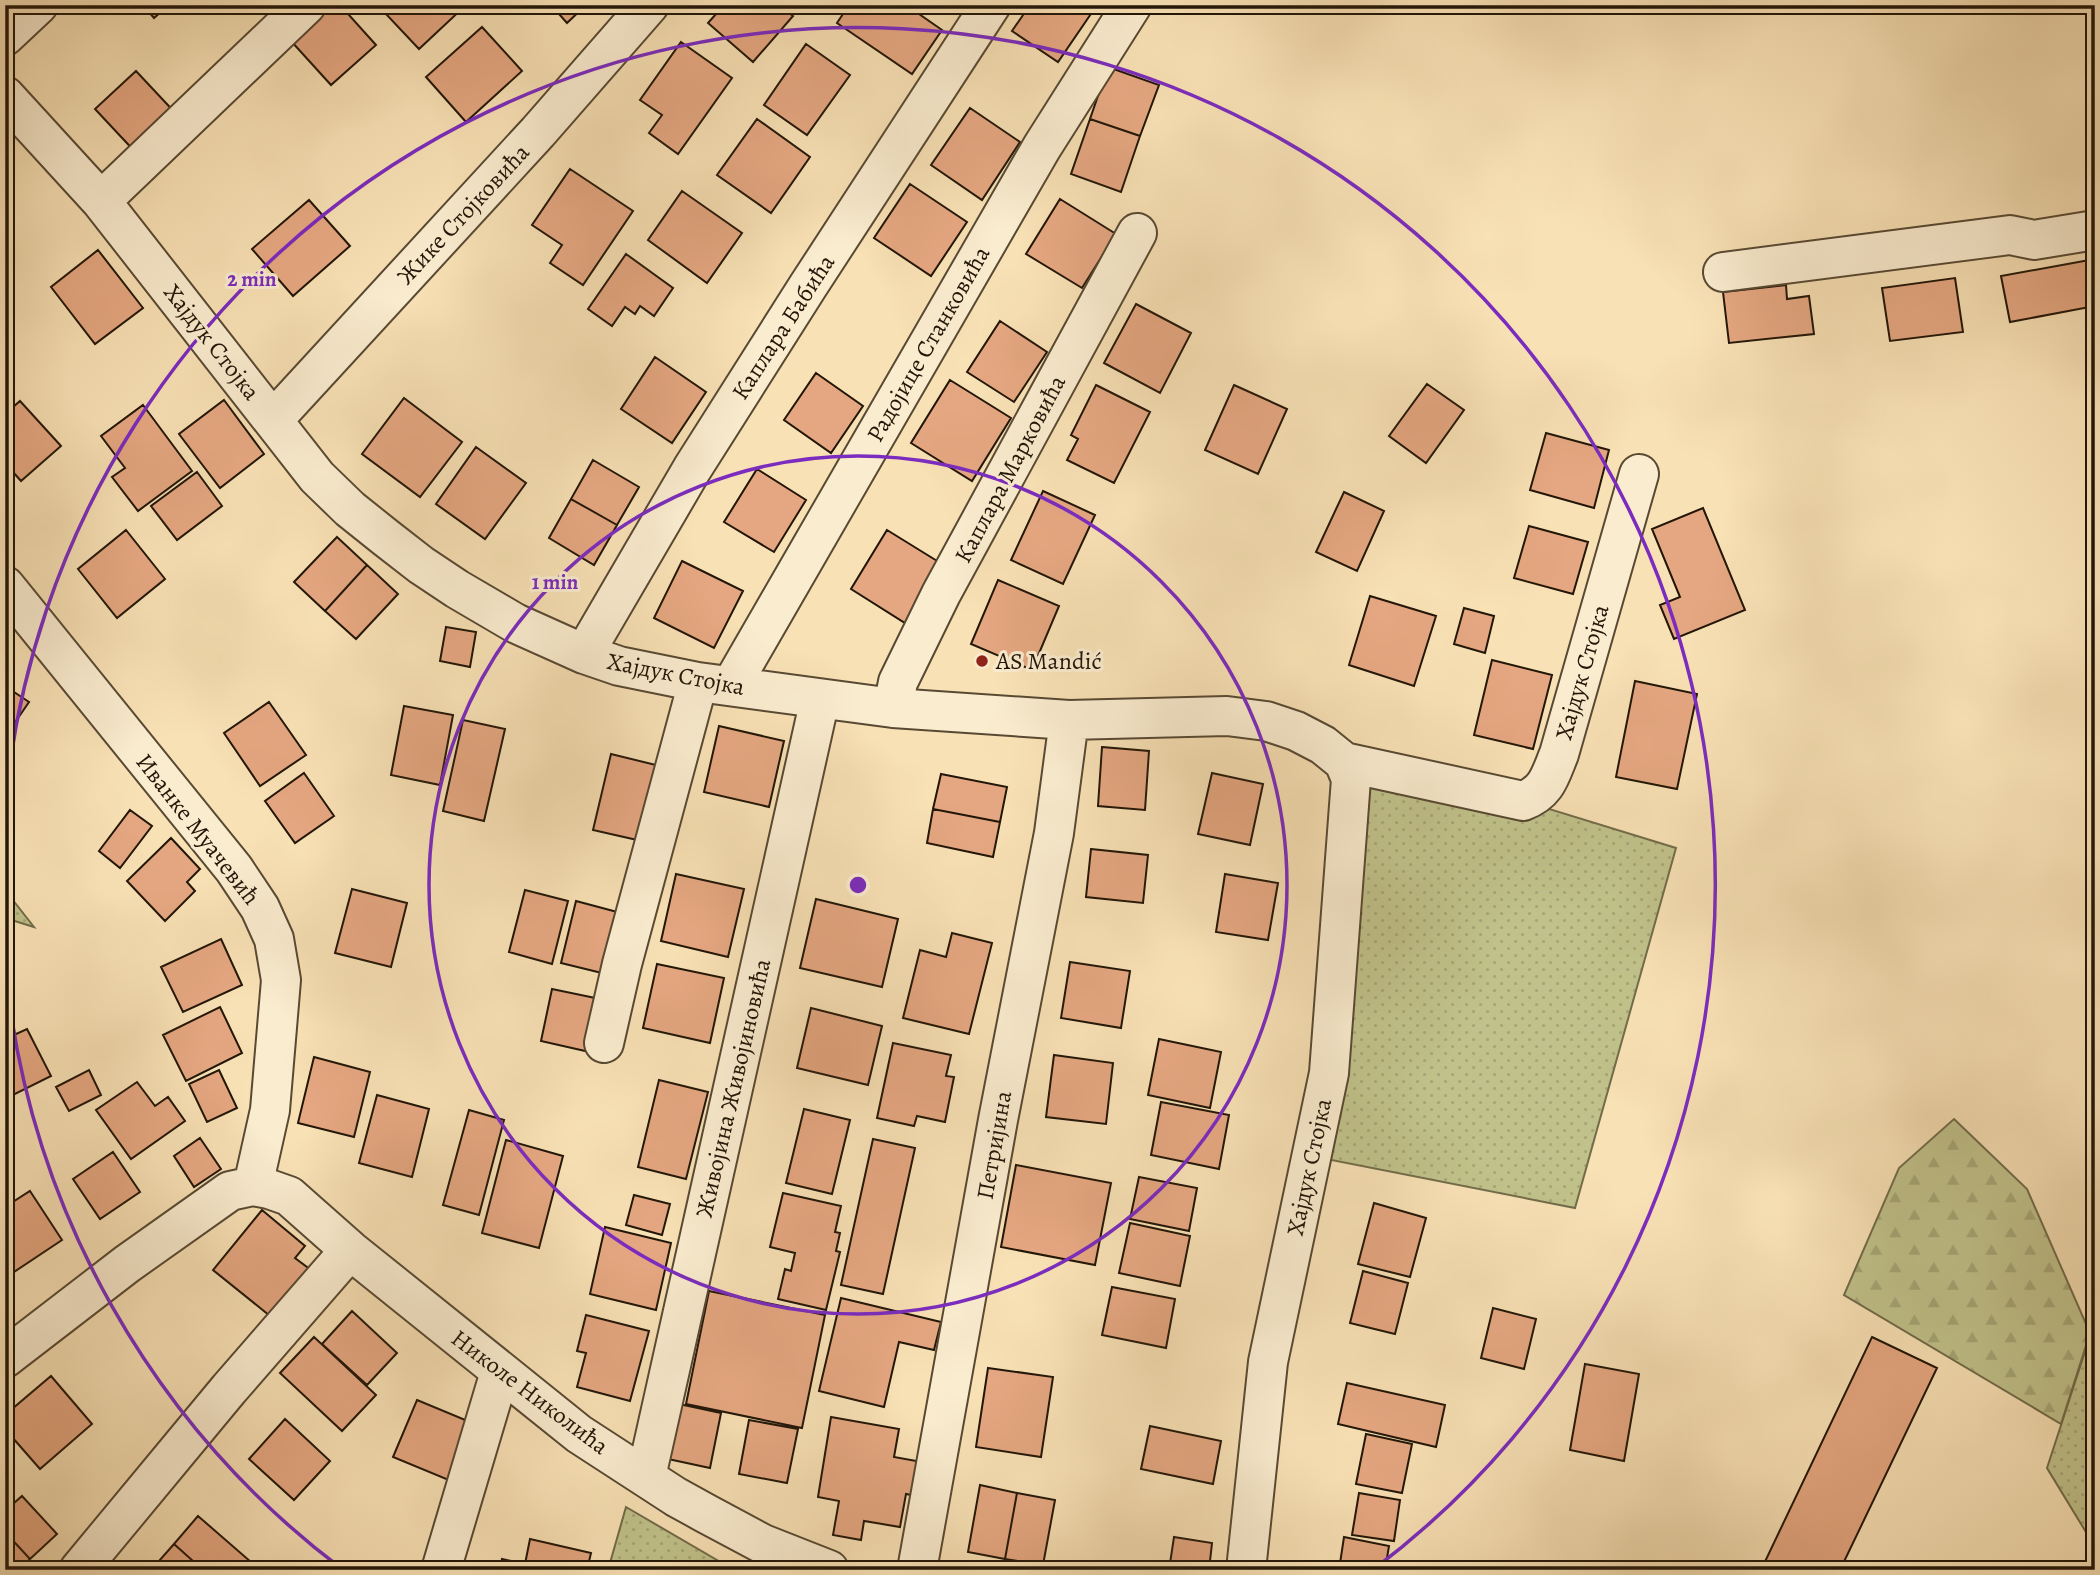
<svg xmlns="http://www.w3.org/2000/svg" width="2100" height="1575" font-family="Alegreya,serif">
  <defs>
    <pattern id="grass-dots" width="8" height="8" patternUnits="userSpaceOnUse" patternTransform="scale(1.75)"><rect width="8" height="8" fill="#c1c28b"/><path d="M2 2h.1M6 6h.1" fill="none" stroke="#a6a676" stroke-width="1.8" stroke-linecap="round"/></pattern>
    <pattern id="forest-firs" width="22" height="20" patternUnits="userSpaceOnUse" patternTransform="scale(1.75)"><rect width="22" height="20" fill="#c1c28b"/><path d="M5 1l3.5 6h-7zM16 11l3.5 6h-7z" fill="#a6a676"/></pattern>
  </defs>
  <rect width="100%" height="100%" fill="#f8e1b5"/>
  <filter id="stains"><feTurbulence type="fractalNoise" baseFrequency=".00286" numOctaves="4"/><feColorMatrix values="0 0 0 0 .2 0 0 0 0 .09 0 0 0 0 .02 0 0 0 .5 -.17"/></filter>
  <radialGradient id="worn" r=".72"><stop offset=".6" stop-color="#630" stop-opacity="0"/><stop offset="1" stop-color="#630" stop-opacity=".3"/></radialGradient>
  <path fill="url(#grass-dots)" stroke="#726c4a" stroke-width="2" d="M1351,779L1523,801L1676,848L1575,1208L1311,1156Z
    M5,890L34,927L5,918Z
    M2095,1321V1547L2047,1468Z
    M626,1507L734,1570H608Z"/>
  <path fill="url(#forest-firs)" stroke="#726c4a" stroke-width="2" d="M1954,1119L2027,1189L2090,1333L2061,1424L1844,1295L1899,1168Z"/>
  <path fill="#e5a781" stroke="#221608" stroke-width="2" d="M143,5H169L154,18Z
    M331,5H340L376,45L331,85L291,41Z
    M392,5H466L419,49L385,13Z
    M551,5H586L567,23Z
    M724,5H780L793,16L753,62L708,23Z
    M849,5H906L942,30L912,74L837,23Z
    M1030,5H1097L1058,62L1012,31Z
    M482,27L522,71L466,122L426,77Z
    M681,42L732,78L678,154L649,133L662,115L640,100Z
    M806,44L850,75L807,135L764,105Z
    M1108,67L1159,85L1140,136L1090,119Z
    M136,71L180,118L139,156L95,109Z
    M970,108L1020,142L982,200L931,165Z
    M757,119L810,157L771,213L717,175Z
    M1090,119L1140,136L1121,192L1071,174Z
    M570,169L633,211L583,285L550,263L562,245L532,225Z
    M910,184L967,222L931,276L874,238Z
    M682,191L742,233L707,283L648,240Z
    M1060,199L1116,234L1082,288L1026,254Z
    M309,200L350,246L293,296L252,249Z
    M98,250L143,308L95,344L51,287Z
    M626,254L673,288L654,316L640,306L635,314L625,307L612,326L588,309Z
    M2095,259V306L2010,322L2001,276Z
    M1955,278L1963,332L1890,341L1882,288Z
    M1786,285L1787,299L1809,296L1814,334L1729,343L1723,292Z
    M1136,304L1191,333L1160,393L1104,363Z
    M1000,321L1047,352L1014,402L967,372Z
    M655,357L706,392L672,443L621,409Z
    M816,373L863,406L831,453L784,420Z
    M950,380L1011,418L972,481L911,443Z
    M1427,384L1464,410L1426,463L1389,436Z
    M1096,385L1150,412L1114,483L1067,460L1078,439L1071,435Z
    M1234,385L1287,409L1258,474L1205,450Z
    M404,398L462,442L420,497L362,454Z
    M224,400L264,454L220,488L179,434Z
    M20,401L61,446L21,481L5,463V414Z
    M143,405L192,471L138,511L112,477L125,468L101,436Z
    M1546,433L1609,450L1594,508L1530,490Z
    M476,447L526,483L485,539L436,504Z
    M593,460L639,487L617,525L571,499Z
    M757,469L806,500L774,552L724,522Z
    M197,472L222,506L177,540L151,506Z
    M1043,491L1095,515L1063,584L1011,560Z
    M1344,492L1384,511L1357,571L1316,552Z
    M571,499L617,525L594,565L549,538Z
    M1703,508L1745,610L1674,639L1660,605L1680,597L1652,529Z
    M1529,526L1588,542L1573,594L1514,578Z
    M126,530L165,579L117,618L78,569Z
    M887,530L942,564L905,623L851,589Z
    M337,537L367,565L325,611L294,582Z
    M682,561L743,591L714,648L654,618Z
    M367,565L398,594L356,639L325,611Z
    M998,580L1059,606L1032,670L971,644Z
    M1370,596L1436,616L1414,686L1349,665Z
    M1464,608L1494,616L1485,653L1454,644Z
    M446,627L476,632L470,667L440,661Z
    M1492,660L1552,675L1533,749L1474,735Z
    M1635,681L1697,694L1677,789L1616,777Z
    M5,686L29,702L5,737Z
    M269,702L306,755L260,786L224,733Z
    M404,706L453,715L440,785L391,775Z
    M463,720L505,729L484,821L443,811Z
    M719,726L784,741L769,807L704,792Z
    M1102,747L1149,751L1145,810L1098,806Z
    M611,754L664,767L646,842L593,830Z
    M304,773L334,816L295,843L265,801Z
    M1212,773L1263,784L1250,845L1198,834Z
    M941,774L1007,787L1000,822L933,809Z
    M933,809L1000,822L993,857L927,843Z
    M130,810L152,826L120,868L99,851Z
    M171,838L200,869L187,882L195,891L165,921L127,881Z
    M1091,849L1148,855L1143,903L1086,897Z
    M676,874L744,889L728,957L661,941Z
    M1225,874L1278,883L1268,940L1216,932Z
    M352,889L407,903L391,967L335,953Z
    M525,890L568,901L552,964L509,952Z
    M816,899L898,919L882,987L800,968Z
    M576,901L621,913L606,974L561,963Z
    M952,933L992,943L969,1034L903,1018L920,950L946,957Z
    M221,939L242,985L183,1012L161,967Z
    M1070,962L1130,971L1121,1028L1061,1018Z
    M657,964L724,978L710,1043L643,1028Z
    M552,989L605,1000L594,1053L541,1041Z
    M220,1007L242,1053L186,1081L163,1035Z
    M811,1008L882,1026L868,1085L797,1068Z
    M27,1029L51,1076L5,1099V1039Z
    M1159,1039L1221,1052L1210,1108L1148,1095Z
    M893,1043L951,1055L946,1076L954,1077L945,1122L917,1116L914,1126L877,1118Z
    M1054,1055L1113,1063L1106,1124L1046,1117Z
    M314,1057L370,1072L354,1137L298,1123Z
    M89,1070L101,1095L69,1111L56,1087Z
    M219,1070L237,1108L207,1122L189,1084Z
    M659,1080L708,1092L686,1179L638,1167Z
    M137,1082L155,1106L168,1097L185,1121L131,1159L96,1110Z
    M377,1095L429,1109L412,1177L359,1163Z
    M1161,1102L1229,1115L1219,1169L1151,1155Z
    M804,1109L850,1120L832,1194L786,1183Z
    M469,1110L504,1120L479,1215L443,1205Z
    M200,1138L221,1169L194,1187L174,1156Z
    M873,1139L915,1148L883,1294L841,1285Z
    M506,1140L563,1156L539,1248L482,1233Z
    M113,1152L140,1192L100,1219L73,1179Z
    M1016,1165L1111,1183L1095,1265L1001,1247Z
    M1139,1177L1197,1188L1189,1231L1130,1219Z
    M30,1191L62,1240L5,1278V1207Z
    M783,1193L841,1206L835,1232L840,1233L836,1251L840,1252L826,1310L778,1299L785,1269L791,1271L795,1253L770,1247Z
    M634,1195L670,1204L662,1235L626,1225Z
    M1374,1203L1426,1218L1410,1277L1358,1264Z
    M262,1210L305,1246L295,1258L319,1276L280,1324L213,1270Z
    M1130,1223L1190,1236L1180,1286L1119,1273Z
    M605,1227L671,1243L656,1310L590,1294Z
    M1363,1271L1408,1283L1395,1334L1350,1323Z
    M1112,1287L1175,1299L1166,1348L1102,1335Z
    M709,1291L825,1315L802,1428L686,1404Z
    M841,1298L941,1322L934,1350L899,1342L884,1407L819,1391Z
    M1493,1308L1536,1319L1524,1369L1481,1358Z
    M352,1311L397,1353L367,1385L322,1344Z
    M586,1315L649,1331L630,1401L577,1387L586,1353L577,1351Z
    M314,1337L376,1395L342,1431L280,1373Z
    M1872,1337L1937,1368L1840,1570H1761Z
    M1585,1364L1639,1374L1624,1461L1570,1450Z
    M988,1368L1053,1377L1041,1457L976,1447Z
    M51,1376L92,1424L40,1469L5,1429V1415Z
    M1347,1383L1445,1405L1436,1447L1338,1424Z
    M417,1400L475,1424L451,1481L393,1457Z
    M679,1404L721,1413L710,1468L668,1459Z
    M831,1417L899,1429L894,1457L922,1462L916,1496L906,1494L900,1527L864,1521L861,1540L833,1535L839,1501L818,1497Z
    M285,1419L330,1461L294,1500L249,1459Z
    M749,1420L798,1429L787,1483L739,1474Z
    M1150,1426L1221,1441L1213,1484L1141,1469Z
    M1366,1434L1412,1444L1402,1493L1356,1484Z
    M980,1485L1017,1493L1005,1559L968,1552Z
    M1017,1493L1055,1500L1043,1565L1005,1559Z
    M1359,1493L1400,1500L1394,1541L1352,1535Z
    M22,1496L57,1534L30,1559L5,1532V1511Z
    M198,1516L251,1562L244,1570H203L174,1544Z
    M5,1532L30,1559L18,1570H5Z
    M1174,1537L1212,1543L1209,1570H1169Z
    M1344,1537L1389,1546L1385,1570H1339Z
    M530,1539L591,1553L587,1570H500L502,1559L525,1564Z
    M174,1544L203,1570H151Z"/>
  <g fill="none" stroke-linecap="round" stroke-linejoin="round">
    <g stroke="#584933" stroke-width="42">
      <path id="minor" d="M5,36L38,5
        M5,96L101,201L317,477L350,509L385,537L421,565L457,589L515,623L584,654L619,666L698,682L893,708L1069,720L1227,716L1266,721L1296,731L1323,745L1344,762L1351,779L1329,1073L1268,1362L1246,1570
        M101,201L306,5
        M1723,272L2010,235L2034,240L2095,230
        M273,420L538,132L649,5
        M5,586L234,869L260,908L274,939L281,980L270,1110L253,1186
        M584,654L692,469L808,286L991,5
        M731,686L1042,147L1132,5
        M893,708L898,682L941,594L1137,233
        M1344,762L1523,801C1547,792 1550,776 1559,754L1639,474
        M604,1043L622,964L698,682
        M5,1358L127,1264L230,1191L253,1186L269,1189L289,1196L350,1250L579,1434L676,1497L705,1513L763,1544L829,1570
        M646,1477L820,699
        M79,1570L229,1389L350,1250
        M441,1570L500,1372
        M917,1570L998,1120L1054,833L1069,720"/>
    </g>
    <use href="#minor" stroke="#faeccf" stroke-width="38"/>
  </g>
  <g fill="none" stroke="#7b2cbf" stroke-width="3.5">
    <circle cx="858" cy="885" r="429"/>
    <path d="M342 1569A857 857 0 0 1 6 975M6 795A857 857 0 1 1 1374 1569"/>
  </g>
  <circle fill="#8f2418" stroke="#faeccf" stroke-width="2.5" cx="982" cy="661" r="7"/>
  <g text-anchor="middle" stroke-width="6" stroke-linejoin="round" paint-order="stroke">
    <g font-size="24" fill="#221608" stroke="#faeccf">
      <text transform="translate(463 214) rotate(-47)" y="8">Жике Стојковића</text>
      <text transform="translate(783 327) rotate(-57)" y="8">Каплара Бабића</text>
      <text transform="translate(212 342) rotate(52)" y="8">Хајдук Стојка</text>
      <text transform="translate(928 344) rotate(-60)" y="8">Радојице Станковића</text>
      <text transform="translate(1010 469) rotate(-62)" y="8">Каплара Марковића</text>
      <text transform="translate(1582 672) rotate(-74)" y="8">Хајдук Стојка</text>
      <text transform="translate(676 674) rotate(11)" y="8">Хајдук Стојка</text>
      <text transform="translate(198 829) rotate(52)" y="8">Иванке Муачевић</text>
      <text transform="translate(733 1088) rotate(-77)" y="8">Живојина Живојиновића</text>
      <text transform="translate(994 1145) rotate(-80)" y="8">Петријина</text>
      <text transform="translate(1309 1167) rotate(-78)" y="8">Хајдук Стојка</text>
      <text transform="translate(530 1392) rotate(37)" y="8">Николе Николића</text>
    </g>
    <g font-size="24" fill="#221608" stroke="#faeccf" text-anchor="start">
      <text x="996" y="669">AS Mandić</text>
    </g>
  </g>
  <circle cx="858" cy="885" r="10" fill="#7b2cbf" stroke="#faeccf" stroke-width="3.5"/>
  <g font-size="21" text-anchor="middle" font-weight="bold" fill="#7b2cbf" stroke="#faeccf" stroke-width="6" stroke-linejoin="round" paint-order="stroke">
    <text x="252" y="286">2 min</text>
    <text x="555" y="589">1 min</text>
  </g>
  <rect width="2100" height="1575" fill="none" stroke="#f8e1b5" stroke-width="28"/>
  <rect x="7" y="7" width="2086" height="1561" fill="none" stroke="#221608" stroke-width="3.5"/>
  <rect x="14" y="14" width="2072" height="1547" fill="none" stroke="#221608" stroke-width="2"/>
  <rect width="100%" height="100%" filter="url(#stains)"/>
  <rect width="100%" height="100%" fill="url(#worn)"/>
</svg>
